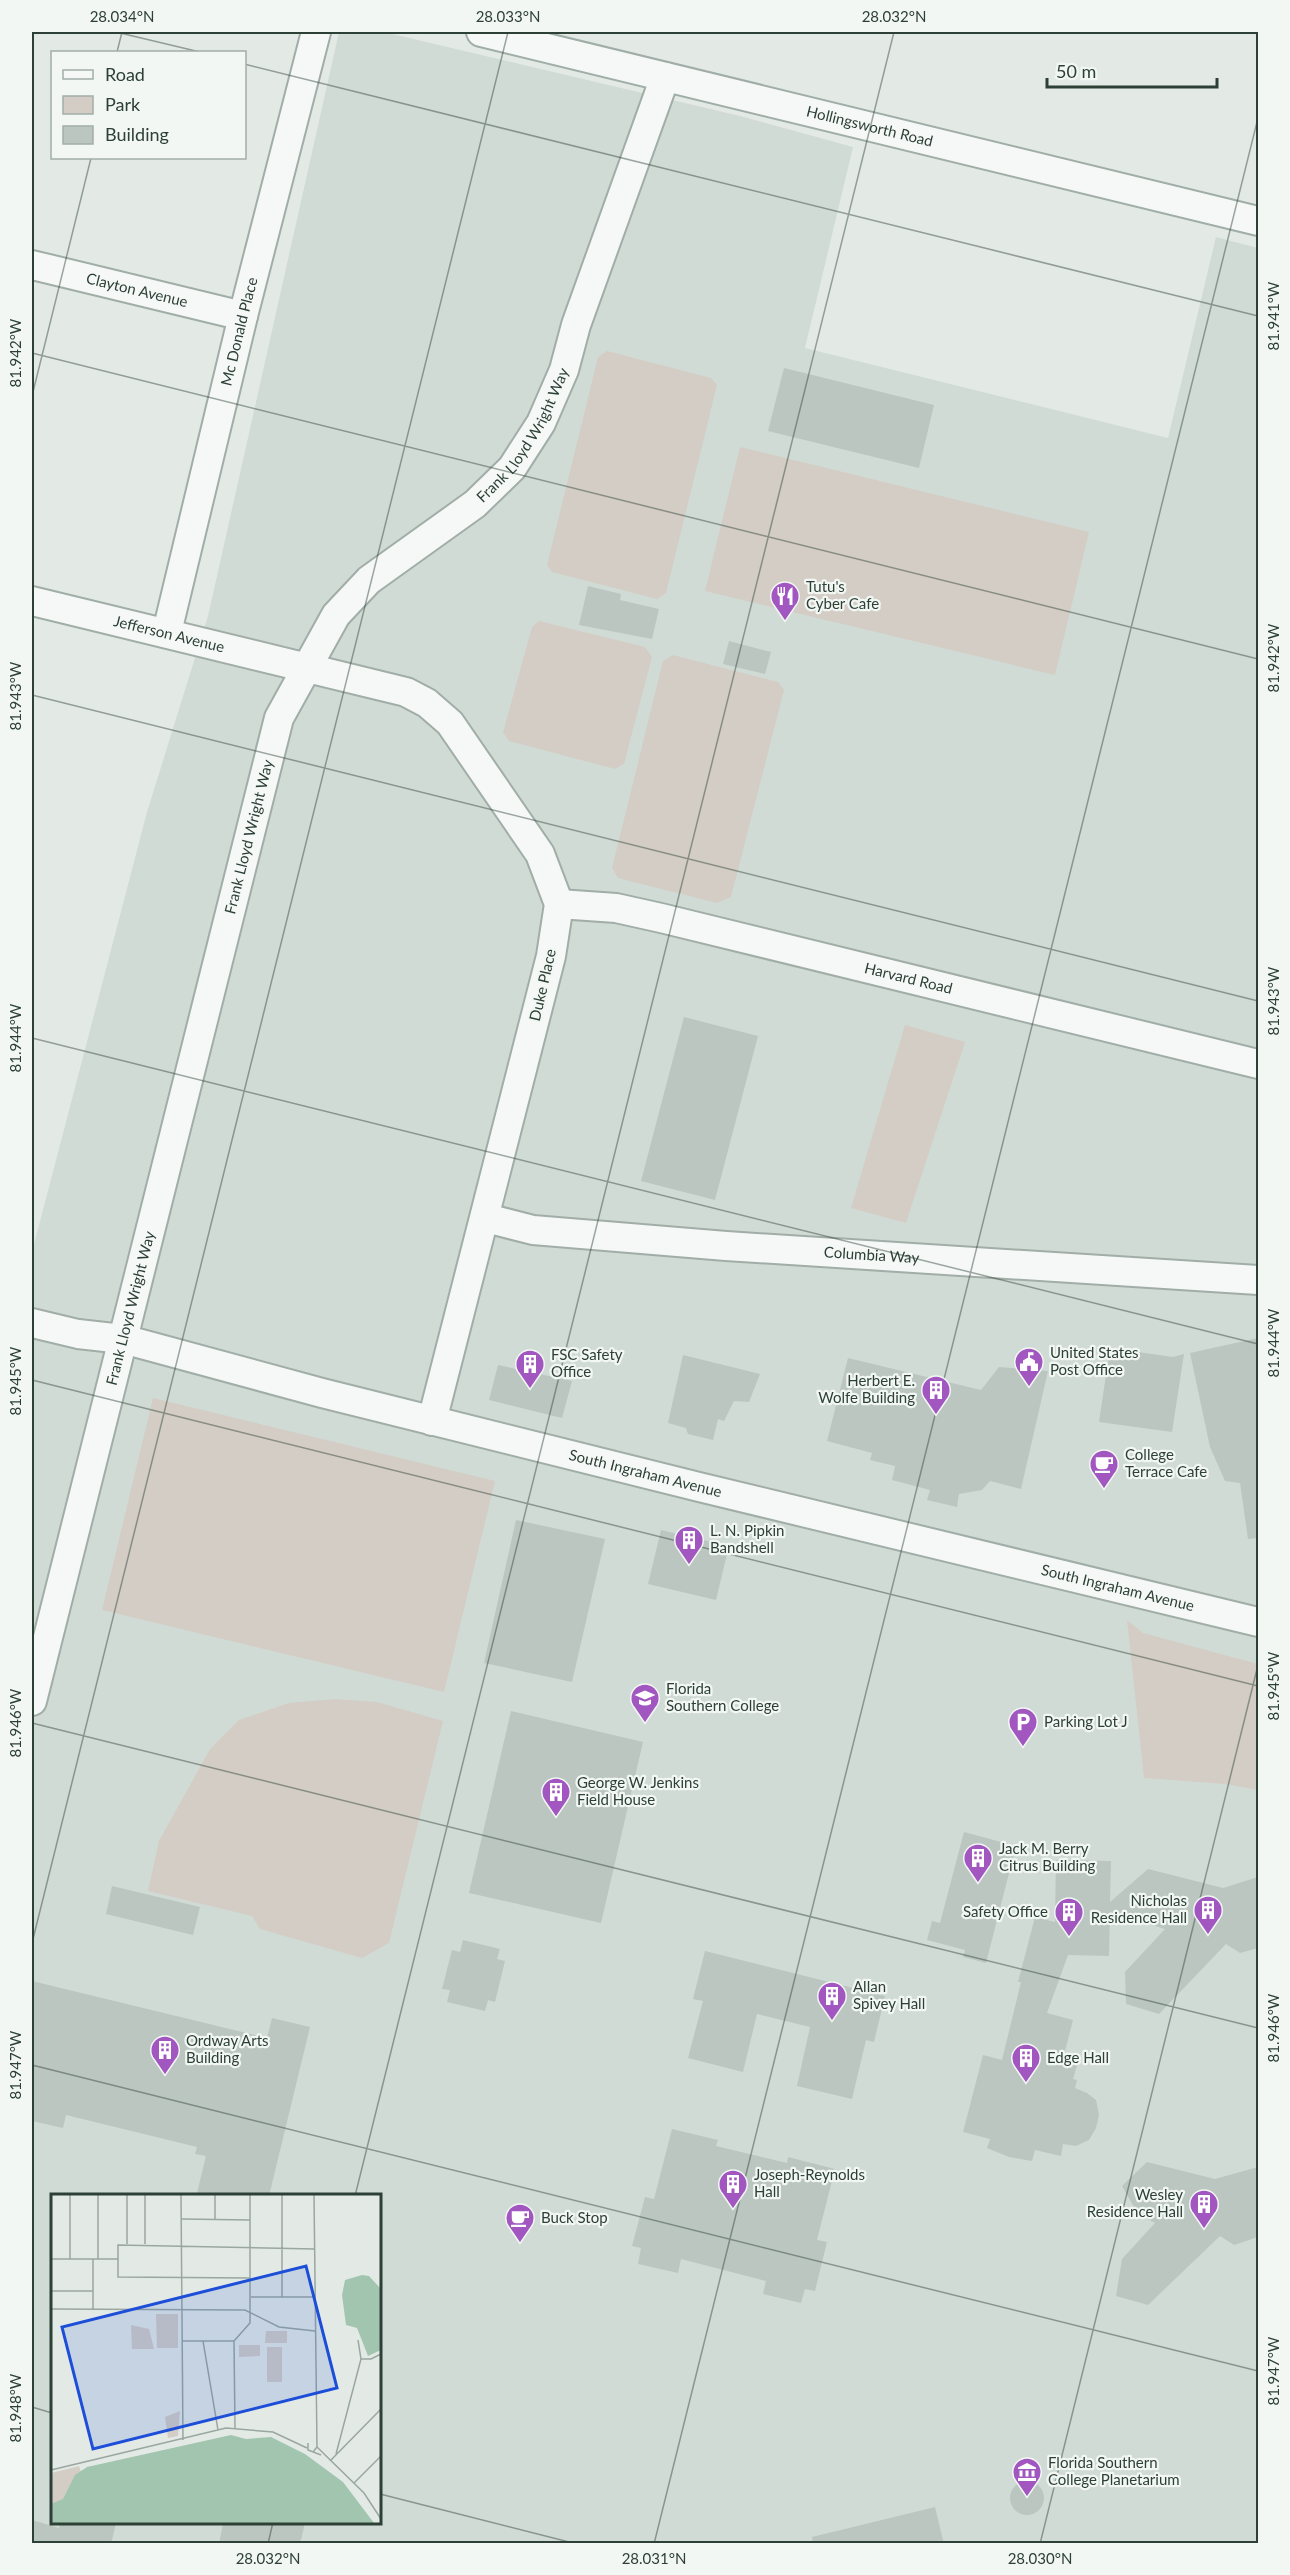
<svg xmlns="http://www.w3.org/2000/svg" width="1290" height="2575" font-family="Lato,sans-serif">
  <rect width="100%" height="100%" fill="#e3eae6"/>
  <path fill="#d1dbd5" fill-rule="evenodd" d="M339,32H384L740,116L853,147L805,348L1168,438L1216,237L1258,248V2543L32,2544V1252L147,812L208,616ZM52,2196H380V2522H52Z"/>
  <path fill="#d3cdc5" d="M607,351L711,378L717,385L666,593L657,599L552,572L547,565L598,357Z
    M740,447L1089,532L1055,675L705,591Z
    M539,621L645,647L652,657L624,764L615,769L509,741L503,732L532,627Z
    M673,655L778,682L784,690L731,897L717,903L618,878L612,868L663,661Z
    M905,1025L965,1042L906,1223L851,1208Z
    M153,1398L495,1481L444,1692L102,1610Z
    M1127,1620L1143,1633L1258,1664V1790L1225,1784L1144,1778Z
    M336,1699L377,1702L443,1721L389,1943L362,1958L260,1929L252,1916L148,1891L159,1841L210,1749L239,1720L289,1703Z"/>
  <path fill="#bbc6c0" d="M784,368L934,405L919,468L768,431Z
    M588,586L621,594L620,600L659,609L652,639L579,625Z
    M729,641L771,652L765,674L723,664Z
    M684,1017L758,1036L715,1200L641,1181Z
    M1258,1338V1538L1248,1539L1240,1483L1225,1481L1210,1447L1190,1353Z
    M1110,1348L1173,1357L1184,1354L1172,1432L1099,1422Z
    M683,1355L760,1374L749,1402L734,1401L724,1421L718,1419L713,1440L688,1434L686,1428L668,1423Z
    M848,1358L981,1390L999,1367L1048,1371L1021,1489L990,1481L982,1490L959,1494L957,1507L927,1500L930,1490L892,1480L895,1466L870,1460L872,1453L827,1441Z
    M498,1365L572,1381L562,1418L489,1400Z
    M516,1520L605,1539L572,1682L484,1663Z
    M661,1530L729,1546L716,1600L648,1584Z
    M511,1711L643,1742L601,1923L469,1893Z
    M964,1832L1016,1846L986,1963L963,1957L965,1950L927,1940L932,1921L940,1923Z
    M1056,1860L1111,1861L1110,1902L1148,1869L1223,1888L1258,1877V1948L1240,1953L1226,1944L1159,2014L1126,2004L1125,1972L1165,1929L1110,1912L1109,1956L1068,1955L1047,2013L1073,2020L1064,2055L1079,2059L1073,2079L1077,2080L1075,2088L1087,2093L1096,2100L1099,2115L1096,2128L1089,2140L1076,2146L1063,2144L1061,2156L1035,2150L1032,2161L1009,2157L987,2148L990,2139L963,2132L983,2055L1002,2060L1021,1982H1018L1035,1917L1055,1922Z
    M112,1886L200,1907L193,1935L106,1914Z
    M463,1940L500,1949L497,1959L505,1961L495,2002L488,2000L485,2011L447,2002L450,1990L442,1989L452,1950L460,1952Z
    M705,1951L885,1996L874,2042L866,2040L852,2099L797,2086L810,2027L757,2014L743,2072L688,2058L703,2001L693,1999Z
    M32,1981L267,2038L272,2018L310,2027L269,2196H208L197,2193L206,2156L195,2154L197,2147L66,2115L63,2128L32,2121Z
    M672,2129L718,2140L716,2146L787,2163L788,2157L835,2169L817,2240L827,2242L815,2291L805,2289L801,2303L763,2294L766,2281L681,2259L678,2273L638,2264L641,2248L632,2246L645,2197L654,2199Z
    M1147,2162L1215,2179L1258,2167V2237L1234,2245L1220,2236L1148,2305L1116,2296L1122,2259L1155,2223L1138,2214L1122,2186Z
    M1010 2498a17 17 0 1 1 34 0a17 17 0 1 1-34 0Z
    M935,2507L944,2544H813L812,2537Z
    M32,2520L59,2528L60,2523H116L111,2544H32Z
    M223,2523H305L300,2544H219Z"/>
  <g fill="none" stroke-linecap="round" stroke-linejoin="round">
    <g stroke="#a1ada7" stroke-width="32">
      <g id="minor">
        <path id="s1" d="M481,32L1258,221"/>
        <path id="s2" d="M32,265L243,316"/>
        <path id="s3" d="M32,601L406,692L427,703L450,723L540,854L559,904L551,956L432,1421"/>
        <path id="s4" d="M167,632L243,316L316,32"/>
        <path id="s5" d="M559,904L616,908L661,918L1258,1064"/>
        <path id="s6" d="M486,1218L533,1230L726,1246L1258,1280"/>
        <path id="s7" d="M32,1323L78,1334L123,1339L322,1393L699,1487L1258,1622"/>
        <path id="s8" d="M32,1701L279,718L336,615L369,580L475,504L512,468L541,423L564,370L576,325L665,77"/>
      </g>
    </g>
    <use href="#minor" stroke="#f5f8f7" stroke-width="28"/>
  </g>
  <path fill="none" stroke="#2d4036" stroke-width="1.5" stroke-opacity="0.45" d="M116,32L200,52M117,52L122,32M244,64L1258,316M32,353L1258,659M32,396L91,158M32,695L1258,1001M32,1038L1258,1344M32,1380L1258,1686M32,1723L1258,2028M32,1943L508,32M32,2065L1258,2371M355,2196L894,32M32,2407L52,2413M380,2494L577,2544M268,2544L273,2522M654,2544L1258,118M1040,2544L1258,1665"/>
  <defs>
    <g id="restaurant-pin" transform="scale(1.5)"><path d="M0 17L-7.5 6A9.5 9.5 0 1 1 7.5 6Z" fill="#a156c0" stroke="#f2f7f4"/><path d="M-5-6h1v4h1v-4h1v4h1v-4h1v5L-1.5 .5V6h-2V.5L-5-1ZM5-6V6H3V1.5H1.5Q1.5-4 5-6Z" fill="#fff"/></g>
    <g id="civic-pin" transform="scale(1.5)"><path d="M0 17L-7.5 6A9.5 9.5 0 1 1 7.5 6Z" fill="#a156c0" stroke="#f2f7f4"/><path d="M-.6-6.5H3V-4.5H.6V-3L4-1V1h2V6H-6V1h2V-1L-.6-3ZM-1.2 2.5V6h2.4V2.5Z" fill="#fff"/></g>
    <g id="building-pin" transform="scale(1.5)"><path d="M0 17L-7.5 6A9.5 9.5 0 1 1 7.5 6Z" fill="#a156c0" stroke="#f2f7f4"/><path d="M-4-6H4V6H1V3H-1V6H-4ZM-2.5-4.3h1.7v1.8h-1.7ZM.8-4.3h1.7v1.8H.8ZM-2.5-1h1.7V.8h-1.7ZM.8-1h1.7V.8H.8Z" fill="#fff"/></g>
    <g id="cafe-pin" transform="scale(1.5)"><path d="M0 17L-7.5 6A9.5 9.5 0 1 1 7.5 6Z" fill="#a156c0" stroke="#f2f7f4"/><path d="M-5.5-4.5H6V0H3Q3 3.5 0 3.5H-2.5Q-5.5 3.5-5.5 0ZM3-3.2v2h1.7v-2ZM-6 4.5H4V6H-6Z" fill="#fff"/></g>
    <g id="university-pin" transform="scale(1.5)"><path d="M0 17L-7.5 6A9.5 9.5 0 1 1 7.5 6Z" fill="#a156c0" stroke="#f2f7f4"/><path d="M0-5L7-2L0 1L-7-2ZM-4 1L0 2.5L4 1V4Q0 6-4 4Z" fill="#fff"/></g>
    <g id="parking-pin" transform="scale(1.5)"><path d="M0 17L-7.5 6A9.5 9.5 0 1 1 7.5 6Z" fill="#a156c0" stroke="#f2f7f4"/><path d="M-3.5-5.5H1a3.5 3.5 0 0 1 0 7H-1V5.5H-3.5ZM-1-3.4V-.6H.8a1.4 1.4 0 0 0 0-2.8Z" fill="#fff"/></g>
    <g id="museum-pin" transform="scale(1.5)"><path d="M0 17L-7.5 6A9.5 9.5 0 1 1 7.5 6Z" fill="#a156c0" stroke="#f2f7f4"/><path d="M0-6L6-3V-2H-6V-3ZM-5-1h2V3h-2ZM-1-1h2V3h-2ZM3-1h2V3H3ZM-6 4H6V6H-6Z" fill="#fff"/></g>
  </defs>
  <g fill-rule="evenodd">
    <use href="#restaurant-pin" x="785" y="596"/>
    <use href="#civic-pin" x="1029" y="1362"/>
    <use href="#building-pin" x="530" y="1364"/>
    <use href="#building-pin" x="936" y="1390"/>
    <use href="#cafe-pin" x="1104" y="1464"/>
    <use href="#building-pin" x="689" y="1540"/>
    <use href="#university-pin" x="645" y="1698"/>
    <use href="#parking-pin" x="1023" y="1722"/>
    <use href="#building-pin" x="556" y="1792"/>
    <use href="#building-pin" x="978" y="1858"/>
    <use href="#building-pin" x="1208" y="1910"/>
    <use href="#building-pin" x="1069" y="1912"/>
    <use href="#building-pin" x="832" y="1996"/>
    <use href="#building-pin" x="165" y="2050"/>
    <use href="#building-pin" x="1026" y="2058"/>
    <use href="#building-pin" x="733" y="2184"/>
    <use href="#building-pin" x="1204" y="2204"/>
    <use href="#cafe-pin" x="520" y="2218"/>
    <use href="#museum-pin" x="1027" y="2472"/>
  </g>
  <g text-anchor="middle" stroke-width="4.5" stroke-linejoin="round" paint-order="stroke">
    <g font-size="15" fill="#2d4036" stroke="#f2f7f4">
      <text dy="5" stroke="none"><textPath href="#s1" startOffset="400">Hollingsworth Road</textPath></text>
      <text dy="5" stroke="none"><textPath href="#s2" startOffset="108">Clayton Avenue</textPath></text>
      <text dy="5" stroke="none"><textPath href="#s4" startOffset="309">Mc Donald Place</textPath></text>
      <text dy="5" stroke="none"><textPath href="#s8" startOffset="1395">Frank Lloyd Wright Way</textPath></text>
      <text dy="5" stroke="none"><textPath href="#s3" startOffset="141">Jefferson Avenue</textPath></text>
      <text dy="5" stroke="none"><textPath href="#s8" startOffset="891">Frank Lloyd Wright Way</textPath></text>
      <text dy="5" stroke="none"><textPath href="#s5" startOffset="358">Harvard Road</textPath></text>
      <text transform="translate(543 985) rotate(-77)" y="5">Duke Place</text>
      <text dy="5" stroke="none"><textPath href="#s6" startOffset="388">Columbia Way</textPath></text>
      <text dy="5" stroke="none"><textPath href="#s8" startOffset="405">Frank Lloyd Wright Way</textPath></text>
      <text dy="5" stroke="none"><textPath href="#s7" startOffset="632">South Ingraham Avenue</textPath></text>
      <text dy="5" stroke="none"><textPath href="#s7" startOffset="1118">South Ingraham Avenue</textPath></text>
    </g>
    <g font-size="15" fill="#2d4036" stroke="#f2f7f4" text-anchor="start">
      <text x="806" y="592">Tutu's<tspan x="806" dy="17">Cyber Cafe</tspan></text>
      <text x="1050" y="1358">United States<tspan x="1050" dy="17">Post Office</tspan></text>
      <text x="551" y="1360">FSC Safety<tspan x="551" dy="17">Office</tspan></text>
      <text x="915" y="1386" text-anchor="end">Herbert E.<tspan x="915" dy="17">Wolfe Building</tspan></text>
      <text x="1125" y="1460">College<tspan x="1125" dy="17">Terrace Cafe</tspan></text>
      <text x="710" y="1536">L. N. Pipkin<tspan x="710" dy="17">Bandshell</tspan></text>
      <text x="666" y="1694">Florida<tspan x="666" dy="17">Southern College</tspan></text>
      <text x="1044" y="1727">Parking Lot J</text>
      <text x="577" y="1788">George W. Jenkins<tspan x="577" dy="17">Field House</tspan></text>
      <text x="999" y="1854">Jack M. Berry<tspan x="999" dy="17">Citrus Building</tspan></text>
      <text x="1187" y="1906" text-anchor="end">Nicholas<tspan x="1187" dy="17">Residence Hall</tspan></text>
      <text x="1048" y="1917" text-anchor="end">Safety Office</text>
      <text x="853" y="1992">Allan<tspan x="853" dy="17">Spivey Hall</tspan></text>
      <text x="186" y="2046">Ordway Arts<tspan x="186" dy="17">Building</tspan></text>
      <text x="1047" y="2063">Edge Hall</text>
      <text x="754" y="2180">Joseph-Reynolds<tspan x="754" dy="17">Hall</tspan></text>
      <text x="1183" y="2200" text-anchor="end">Wesley<tspan x="1183" dy="17">Residence Hall</tspan></text>
      <text x="541" y="2223">Buck Stop</text>
      <text x="1048" y="2468">Florida Southern<tspan x="1048" dy="17">College Planetarium</tspan></text>
    </g>
  </g>
  <g transform="translate(51 2194)">
    <rect width="330" height="330" fill="#e3eae6"/>
    <path d="M105,120H127V154H106ZM80,131L98,135L103,155H81ZM236,137V149H214L215,137ZM188,151H209V162L188,163ZM216,153H231V188H216ZM129,217L127,242L117,244L114,223ZM28,272L30,278L16,307L0,315V279Z" fill="#d3cdc5"/>
    <path d="M311,81L318,82L330,95V156L317,162L306,134L295,131L291,101L294,86ZM180,241L195,245L220,243L254,260L292,288L323,329H0V310L12,305L24,281L36,273Z" fill="#a2c5af"/>
    <path fill="none" stroke="#9aa6a0" stroke-width="1.5" d="M19,1V65M47,1V65M94,1V50M130,1L132,246M164,1V26M231,1V103M131,25L199,26M76,50V1M0,65H67M42,65V115M199,84L67,83V51L264,55M0,97H42M200,103H264M0,115L194,116L228,133L264,137M307,146L310,165H320L330,160M131,147H183L199,129V1M152,147L167,236M183,147L184,234M257,249V256L270,261M266,253L313,299L330,325M262,258L266,253L263,1M285,260L310,165M279,267L330,215M0,276L175,234L222,238L256,254M303,289L330,262"/>
    <path fill="#1d4ed8" fill-opacity="0.15" stroke="#1d4ed8" stroke-width="3" d="M255,72L286,194L42,255L11,133Z"/>
    <rect width="330" height="330" fill="none" stroke="#2d4036" stroke-width="3"/>
  </g>
  <rect width="1290" height="2575" fill="none" stroke="#f2f7f4" stroke-width="66"/>
  <rect x="51" y="51" width="195" height="108" fill="#f2f7f4" stroke="#a3aea8" stroke-width="1.5"/>
  <rect x="63" y="70" width="30" height="9" fill="#f5f8f7" stroke="#a3aea8" stroke-width="1.5"/>
  <text x="105" y="81" font-size="18" fill="#2d4036">Road</text>
  <rect x="63" y="96" width="30" height="18" fill="#d3cdc5" stroke="#a3aea8" stroke-width="1.5"/>
  <text x="105" y="111" font-size="18" fill="#2d4036">Park</text>
  <rect x="63" y="126" width="30" height="18" fill="#bbc6c0" stroke="#a3aea8" stroke-width="1.5"/>
  <text x="105" y="141" font-size="18" fill="#2d4036">Building</text>
  <path d="M1047 78v9h170v-9" fill="none" stroke="#2d4036" stroke-width="3"/>
  <text x="1056" y="78" font-size="18" fill="#2d4036" stroke="#f2f7f4" stroke-width="4.5" paint-order="stroke">50 m</text>
  <rect x="33" y="33" width="1224" height="2509" fill="none" stroke="#2d4036" stroke-width="2"/>
  <g font-size="15" text-anchor="middle" fill="#2d4036">
    <text x="122" y="22">28.034°N</text>
    <text x="508" y="22">28.033°N</text>
    <text x="894" y="22">28.032°N</text>
    <text transform="translate(1274 316) rotate(-90)" y="5">81.941°W</text>
    <text transform="translate(16 353) rotate(-90)" y="5">81.942°W</text>
    <text transform="translate(1274 658) rotate(-90)" y="5">81.942°W</text>
    <text transform="translate(16 696) rotate(-90)" y="5">81.943°W</text>
    <text transform="translate(1274 1001) rotate(-90)" y="5">81.943°W</text>
    <text transform="translate(16 1038) rotate(-90)" y="5">81.944°W</text>
    <text transform="translate(1274 1343) rotate(-90)" y="5">81.944°W</text>
    <text transform="translate(16 1381) rotate(-90)" y="5">81.945°W</text>
    <text transform="translate(1274 1686) rotate(-90)" y="5">81.945°W</text>
    <text transform="translate(16 1723) rotate(-90)" y="5">81.946°W</text>
    <text transform="translate(1274 2028) rotate(-90)" y="5">81.946°W</text>
    <text transform="translate(16 2065) rotate(-90)" y="5">81.947°W</text>
    <text transform="translate(1274 2371) rotate(-90)" y="5">81.947°W</text>
    <text transform="translate(16 2408) rotate(-90)" y="5">81.948°W</text>
    <text x="268" y="2564">28.032°N</text>
    <text x="654" y="2564">28.031°N</text>
    <text x="1040" y="2564">28.030°N</text>
  </g>
</svg>
